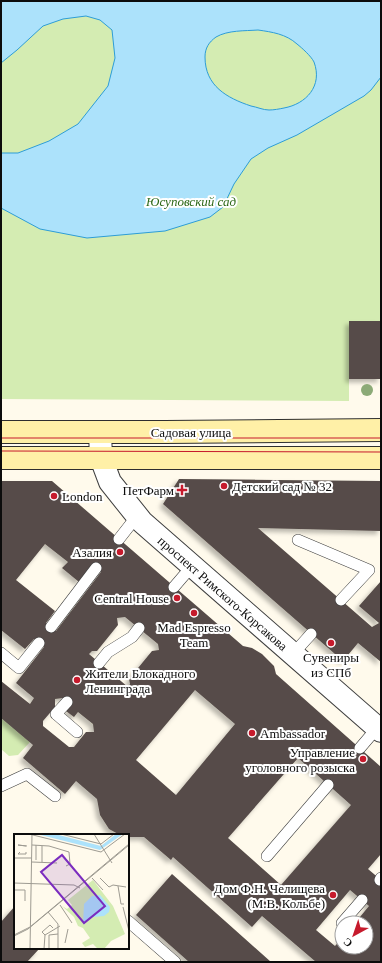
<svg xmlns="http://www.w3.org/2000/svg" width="382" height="963" font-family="'Times New Roman',serif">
  <defs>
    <filter id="shadow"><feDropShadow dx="-3.5" dy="3.5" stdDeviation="2" flood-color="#0004"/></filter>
  </defs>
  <rect width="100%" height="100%" fill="#fffaec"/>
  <path fill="#d4ecb2" d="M1,1H381V321H349V401L1,399Z
    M1,718L30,742L18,755L9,756L1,749Z"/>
  <path fill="#ace2fb" stroke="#2d9dd7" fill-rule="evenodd" d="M1,1H381V77L371,90L364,96L297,135L268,148L251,159L234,184L223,207L210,217L165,231L87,238L40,229L1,208V153H18L49,141L78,124L108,86L115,58L112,30L100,20L86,16L63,19L43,26L17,50L1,63ZM258,30C272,32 286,34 297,44C302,48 311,56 314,62C323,86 306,104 284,108C279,109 274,110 269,110C263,110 257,107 251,106C227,98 205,86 205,57C205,48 209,42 216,37C228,30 245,31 258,30Z"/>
  <path fill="#564c48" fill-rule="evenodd" filter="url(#shadow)" d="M349,321H381V379H349Z
    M179,479L381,481V531L258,528L372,627L379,623L359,606L381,581V662L358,643L343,661L163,504Z
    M1,481H52L243,646L252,648L262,654L274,666L276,674L381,767V854L368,869L381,880V962H316L262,916L252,927L173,857L171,860L144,837H128V835H120L109,829L100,815L97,799L76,781L65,794L23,758L33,745L1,718V681L30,704L34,698L16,683L44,647L34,639L25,649L1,630ZM45,544L68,562L62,568L79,582L93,565L101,572L56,631L46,623L55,611L16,580ZM125,617L158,644L159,650L152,651L129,679L130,684L128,687L89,654L92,651H97L118,625L117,618ZM195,690L235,724L176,795L136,760ZM63,698L71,706L66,711L74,717L78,712L93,724L94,732H86L74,747H69L43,726V721L55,707V699ZM298,758L351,805L281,885L228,838ZM350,890L369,906L355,923H366V947H342V938L335,946L316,930Z
    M172,874L225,921L271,962H189L136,915Z
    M15,906V948H40L27,962H1V922Z"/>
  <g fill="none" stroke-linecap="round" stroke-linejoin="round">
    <g stroke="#3f3f3f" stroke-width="12">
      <path id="lane" d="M119,539L137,516
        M298,540L369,570L341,600
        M174,587L192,566
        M51,627L96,568
        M1,653L19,668L39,643
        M293,654L311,634
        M99,663L108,652L132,637L139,628
        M67,702L56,714L77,732
        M360,748L377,728
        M1,786L27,774L55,796
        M267,856L328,785
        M380,880L381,878
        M128,921L175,962
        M342,923L362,900"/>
    </g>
    <g stroke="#3f3f3f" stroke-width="24">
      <path id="street" d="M100,432L101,458L110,482L142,522L381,731"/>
    </g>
    <g stroke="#2e2e2e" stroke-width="24">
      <path id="secondary" d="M1,432H165L381,430
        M1,458H381"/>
    </g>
    <use href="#lane" stroke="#fff" stroke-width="11"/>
    <use href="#street" stroke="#fff" stroke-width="22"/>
    <use href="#secondary" stroke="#fff0a7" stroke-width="22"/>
    <path stroke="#c61a2c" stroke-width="1" d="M1,438H381
      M1,451L381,452"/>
  </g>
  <circle fill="#8caa77" cx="367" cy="390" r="6"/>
  <g fill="#c61a2c" stroke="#fff" stroke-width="1.5">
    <circle cx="224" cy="486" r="4"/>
    <path d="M180 484h4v4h4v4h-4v4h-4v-4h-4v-4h4z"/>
    <circle cx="54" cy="496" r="4"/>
    <circle cx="120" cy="552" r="4"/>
    <circle cx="177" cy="598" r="4"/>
    <circle cx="194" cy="613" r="4"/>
    <circle cx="331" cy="643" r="4"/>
    <circle cx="77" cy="680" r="4"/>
    <circle cx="252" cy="733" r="4"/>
    <circle cx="363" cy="759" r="4"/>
    <circle cx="333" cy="895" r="4"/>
  </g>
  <g text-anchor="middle" stroke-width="4" stroke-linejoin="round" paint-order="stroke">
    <g font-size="13" font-style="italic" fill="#2d6818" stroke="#fff">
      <text x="191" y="206">Юсуповский сад</text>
    </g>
    <g font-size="13" fill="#0c0c0c" stroke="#fff">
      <text x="191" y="437">Садовая улица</text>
      <text transform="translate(223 593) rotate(41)" y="5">проспект Римского-Корсакова</text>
    </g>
    <g font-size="13" fill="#0c0c0c" stroke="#fff" text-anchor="end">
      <text x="232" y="491" text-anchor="start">Детский сад № 32</text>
      <text x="174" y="495">ПетФарм</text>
      <text x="62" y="501" text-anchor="start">London</text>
      <text x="112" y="557">Азалия</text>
      <text x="169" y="603">Central House</text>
      <text x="194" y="632" text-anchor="middle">Mad Espresso<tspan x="194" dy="15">Team</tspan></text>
      <text x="331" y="662" text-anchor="middle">Сувениры<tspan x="331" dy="15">из СПб</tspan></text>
      <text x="85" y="678" text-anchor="start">Жители Блокадного<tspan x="85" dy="15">Ленинграда</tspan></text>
      <text x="260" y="738" text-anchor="start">Ambassador</text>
      <text x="355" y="757">Управление<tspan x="355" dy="15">уголовного розыска</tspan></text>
      <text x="325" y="893">Дом Ф.Н. Челищева<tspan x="325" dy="15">(М.В. Кольбе)</tspan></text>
    </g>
  </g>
  <g transform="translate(14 834)">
    <rect width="115" height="115" fill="#fffaec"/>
    <path d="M79,46L99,72L111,100L97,107L90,115H84L79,110L71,113L68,109L76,104L69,94L64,92L60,83L48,72L53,75L58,71L54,66Z" fill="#d4ecb2"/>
    <path d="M23,0H41L87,12L102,0H109L86,16ZM86,61L96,73L95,78L90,82L79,83L69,90L70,70L78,62Z" fill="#ace2fb"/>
    <path fill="none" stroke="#9e9b92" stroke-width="1" d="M15,0L87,18L111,0M47,0L87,10L100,0M80,0L98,29M18,11L35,12L55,18L56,30L52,32M12,12L4,11L13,12M6,18L4,20H12V18M0,24H17M22,26V11M18,28L43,29M28,28V12M78,44L89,56M86,44L95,53L99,51L112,53M0,49L60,51L66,54M104,52L107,70H110M115,54V68M0,56H11V67M46,71L58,89M109,73L115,97M34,78L44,90V115M0,101L16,93L115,10M31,101L28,98L36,91L39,94M0,102L14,95L115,11M51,109L54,95M16,115L18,0M30,115L31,101L46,92M35,115V101L44,100"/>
    <path fill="#7b2cbf" fill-opacity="0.15" stroke="#7b2cbf" stroke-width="2" d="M48,21L91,72L70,89L27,38Z"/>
    <rect width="115" height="115" fill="none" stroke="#0c0c0c" stroke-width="2"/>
  </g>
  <rect width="382" height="963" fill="none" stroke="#0c0c0c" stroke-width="4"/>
  <g transform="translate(354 935) rotate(220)"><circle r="19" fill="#ffffff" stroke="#9e9e9e"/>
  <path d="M0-3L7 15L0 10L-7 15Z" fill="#c61a2c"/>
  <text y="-6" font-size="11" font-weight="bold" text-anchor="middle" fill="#0c0c0c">С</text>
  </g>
</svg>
